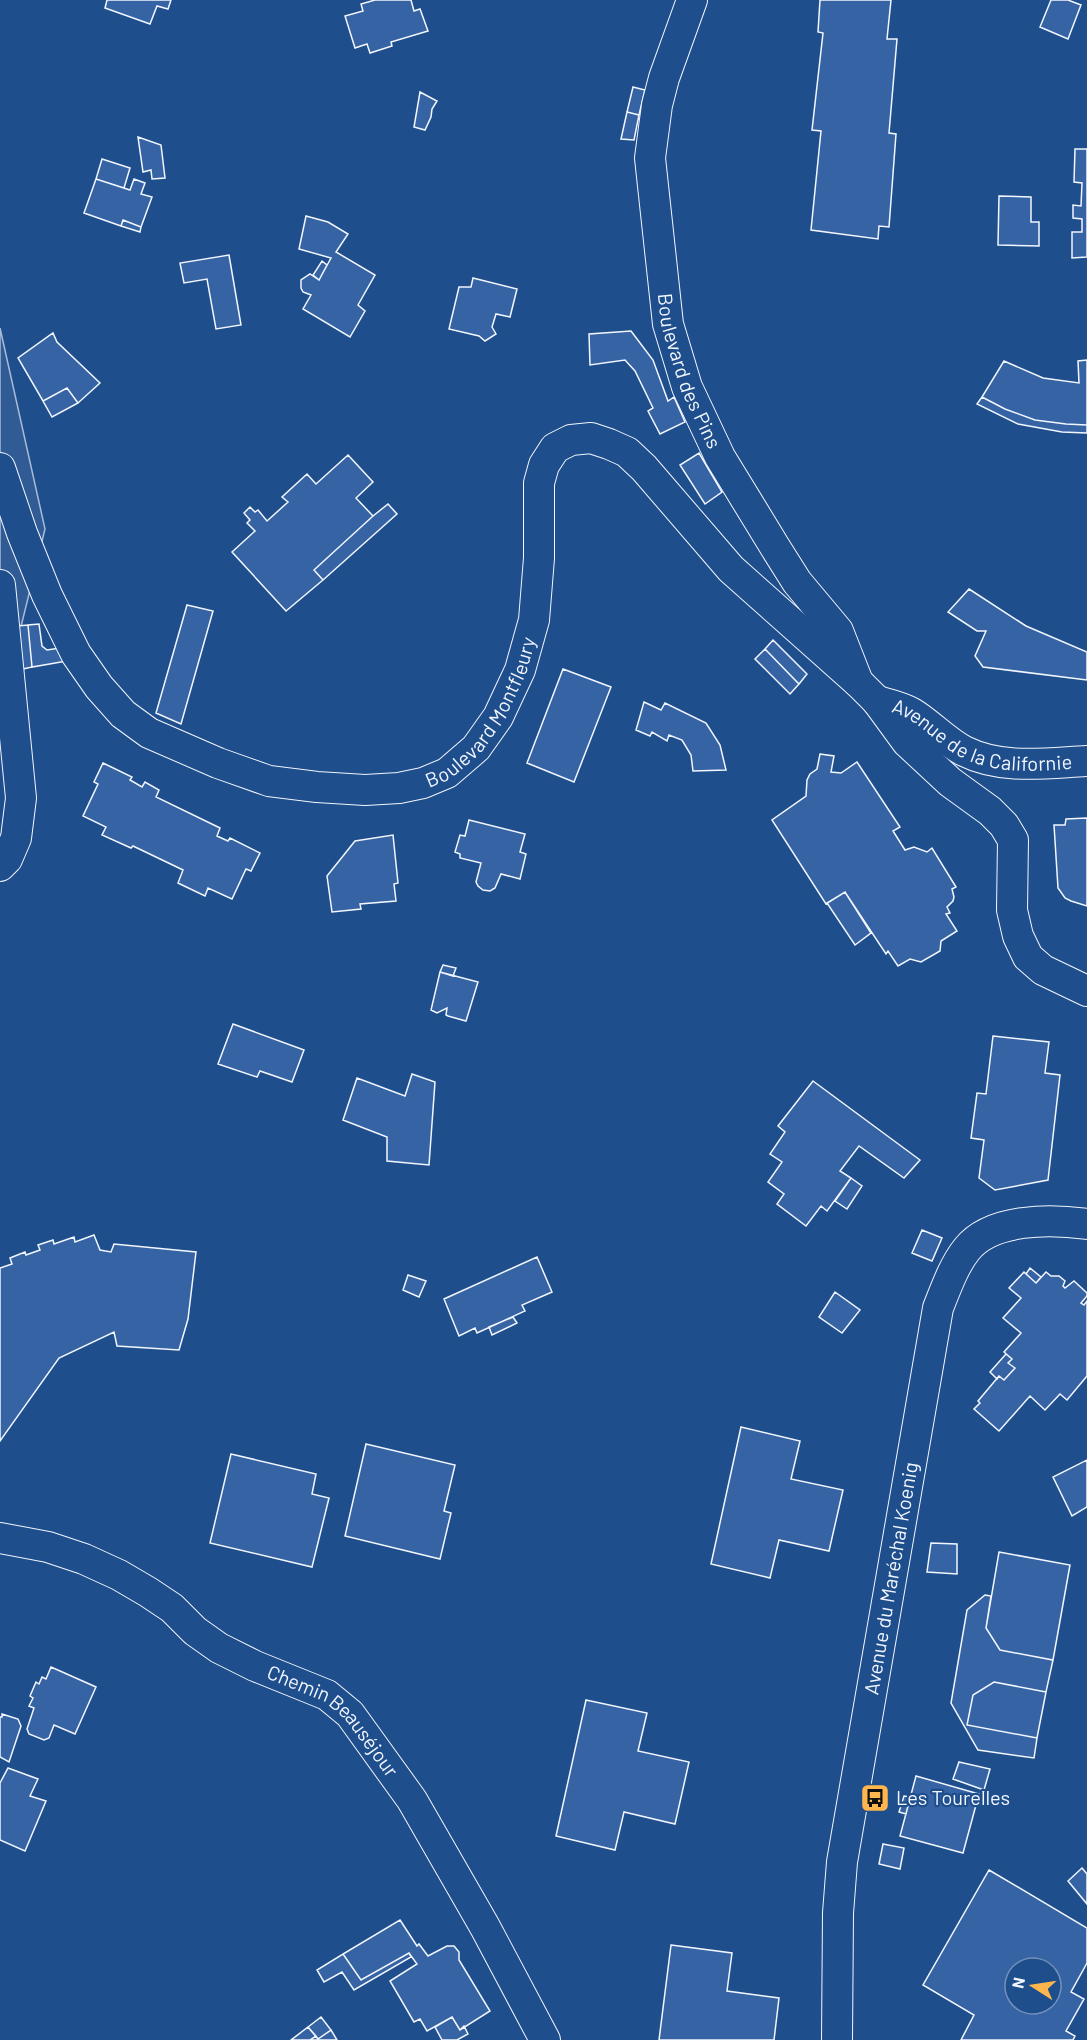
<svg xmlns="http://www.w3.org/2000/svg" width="1087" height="2040" font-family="Barlow,sans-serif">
  <rect width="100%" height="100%" fill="#1f4e8c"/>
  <path fill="#305b95" stroke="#a8bbd7" stroke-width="1.5" d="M0,328L45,529L0,712Z"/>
  <path fill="#3563a3" stroke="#f2f6ff" stroke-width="1.5" fill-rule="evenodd" d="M107,0H171L168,9L157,6L150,24L105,8Z
    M375,0H411L414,11L420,9L428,31L391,42L392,46L370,53L367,44L355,48L345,16L363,11L361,4Z
    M820,0H891L887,39H897L889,133L896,134L889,227L879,226L878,239L811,230L821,131L812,130L823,33L818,32Z
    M1051,0H1068L1081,5L1068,39L1040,27Z
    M633,87L645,90L639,115L627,112Z
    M420,92L437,101L432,109L431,117L425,130L414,127Z
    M627,112L639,115L634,140L621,139Z
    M138,137L161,145L165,178L152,179L151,170L143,172Z
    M1075,149H1087V257L1072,258V232H1082V219L1073,218V205L1081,206L1082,183L1074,182Z
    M102,159L130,168L124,188L96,179Z
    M96,179L130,190L134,179L145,183L141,194L152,197L141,227L123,220L121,226L84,213Z
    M999,196L1031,197V222H1039V246L998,245Z
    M306,216L328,222L348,234L336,252L375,275L358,305L365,311L350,337L303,309L311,295L303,292L301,288V280L310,274L319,280L331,258L299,249Z
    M123,220L141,227L140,232L121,226Z
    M229,255L241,325L216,329L207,279L184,283L180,263Z
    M322,261L327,265L319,280L313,275Z
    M473,278L517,289L510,317L496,314L492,327L496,334L485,341L479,336L449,329L459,287H471Z
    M631,331L653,360L668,401L674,397L685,422L660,434L648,411L653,408L635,371L625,360L590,365L589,334Z
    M53,333L57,342L100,383L78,403L67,388L43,401L18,358Z
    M1087,360V425L1066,424L1035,420L1005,409L982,397L1004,361L1043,378L1079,383L1078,361Z
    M67,388L78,403L52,417L43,401Z
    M982,397L1005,409L1035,420L1066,424L1087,425V433L1062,432L1018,424L977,404Z
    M699,453L722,492L705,504L680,465Z
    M348,455L373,482L356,498L373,516L314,570L323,580L286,611L232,552L255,531L247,523L250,520L244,513L250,507L255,512L258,510L267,521L288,502L282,497L307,474L316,484Z
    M388,504L397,514L323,580L314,570L373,516Z
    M969,589L1026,626L1087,652V680L983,667L975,656L986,631H977L948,612Z
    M187,605L213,611L181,724L156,713Z
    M39,624L42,646L47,650L60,648L67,661L32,667L28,625Z
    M28,625L32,667L23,669L17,626Z
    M773,640L807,674L799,684L765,649Z
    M765,649L799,684L790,694L755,659Z
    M563,669L611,687L574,782L527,763Z
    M644,702L661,710L665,703L706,723L720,745L726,770L693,771L691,755L682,740L669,735L667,741L652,732L650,736L636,730Z
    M820,754L834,756L831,772L841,773L857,762L900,827L893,831L905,850L914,847L927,852L932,848L956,887L952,889L954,897L953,901L947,907L950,913L946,914L957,931L941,941L940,951L921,962L910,959L898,966L888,951L886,954L845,892L826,904L772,820L806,796L807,780L810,774L817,769Z
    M103,763L132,777L130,780L142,787L145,782L159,790L156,797L220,828L217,836L228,841L230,838L260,853L251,871L246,869L232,899L208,888L205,896L178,883L183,870L133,846L131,848L102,835L106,827L83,816L98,784L94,782Z
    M1087,818V906L1071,901L1065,898L1058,888L1054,825H1065L1066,819Z
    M469,820L525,834L520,852L526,854L520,879L501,874L495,888L490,891L483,890L478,886L476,882L481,863L460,858V854L455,852L460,835L465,836Z
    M393,835L398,883L394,884L396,901L360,904L361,909L332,912L327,876L355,841Z
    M845,892L871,933L855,945L827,903Z
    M443,965L456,968L453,976L440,972Z
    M440,972L478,982L466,1021L448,1016L446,1015L447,1008L437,1013L431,1010Z
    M233,1024L304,1050L292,1082L260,1071L257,1077L218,1064Z
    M993,1036L1049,1042L1045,1073L1060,1075L1048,1180L995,1190L979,1178L984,1140L971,1138L977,1093L986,1094Z
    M412,1074L435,1082L429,1165L387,1161V1137L343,1120L357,1078L405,1096Z
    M813,1081L920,1160L904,1178L859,1146L840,1171L851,1178L827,1211L821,1206L806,1226L777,1204L784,1194L768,1182L782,1162L770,1154L785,1132L778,1126Z
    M851,1178L862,1186L847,1209L835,1201Z
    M922,1230L942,1238L932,1261L912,1253Z
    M94,1235L100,1250L111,1252L114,1244L196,1252L188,1319L179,1350L117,1346L114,1332L59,1358L0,1441V1268L12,1264L10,1258L25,1252L26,1255L40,1250L38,1245L53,1240L54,1244L74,1237L75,1242Z
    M537,1257L552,1292L522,1305L525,1311L477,1333L475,1328L459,1336L444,1299Z
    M1030,1268L1041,1277L1036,1283L1026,1274Z
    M1024,1272L1036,1283L1046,1272L1051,1276H1059L1065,1281L1063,1286L1065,1288L1074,1281L1087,1293V1296L1081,1303L1084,1305L1087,1301V1376L1067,1400L1060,1394L1045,1410L1030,1396L999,1431L974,1409L980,1403L978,1401L999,1376L1004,1380L1015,1368L1008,1363L1012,1359L1004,1352L1021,1333L1003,1318L1021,1298L1009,1288Z
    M408,1275L426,1281L419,1297L403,1290Z
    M835,1292L860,1310L842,1333L819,1317Z
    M513,1317L517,1323L492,1335L489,1327Z
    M1006,1354L1012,1359L1008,1363L1015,1368L1004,1380L999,1376L997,1379L990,1372Z
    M741,1427L800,1441L791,1479L843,1490L829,1551L779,1540L770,1578L711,1564Z
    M366,1444L455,1465L444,1511L451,1513L440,1559L345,1536Z
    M231,1454L316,1474L312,1494L329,1498L312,1567L210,1543Z
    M1087,1460V1507L1072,1516L1053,1477Z
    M931,1543L957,1544V1574L927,1572Z
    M999,1552L1070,1565L1053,1660L1000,1650L986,1628Z
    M985,1595L991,1596L986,1628L1000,1650L1053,1660L1046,1692L994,1682L973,1695L967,1725L1037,1738L1034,1758L978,1750L951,1703L967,1610Z
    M51,1667L96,1687L75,1734L54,1725L49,1738L44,1740L29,1734L27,1729L34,1708L29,1706L33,1698L30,1696L36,1682L39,1684L42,1677L46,1679Z
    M994,1682L1046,1692L1037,1738L967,1725L973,1695Z
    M586,1700L647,1713L638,1751L689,1762L675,1824L624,1812L615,1850L556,1836Z
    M2,1714L18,1719L21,1726L9,1762L0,1757V1717H2Z
    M959,1762L990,1769L984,1790L953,1779Z
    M8,1768L38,1779L30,1796L46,1801L25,1851L0,1840V1783Z
    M916,1776L979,1794L963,1853L900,1836Z
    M904,1796L910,1797L906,1814L899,1812Z
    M883,1844L904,1848L900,1869L879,1864Z
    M1082,1868L1087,1874V1904L1068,1881Z
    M989,1870L1087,1928V1963L1071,1992L1084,1999L1066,2031L1075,2036L1073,2040H961L974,2015L923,1985ZM1015,1968H1051V2004H1015Z
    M400,1920L417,1946L419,1944L428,1956L447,1946H454L459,1952V1960L490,2011L460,2030L452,2017L427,2031L420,2019L414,2022L390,1981L417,1964L409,1953L361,1980L343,1954Z
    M671,1945L732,1953L727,1991L779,1998L774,2040H659Z
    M409,1953L411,1957L354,1990L342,1972L324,1982L317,1970L343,1954L361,1980Z
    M321,2017L331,2030L318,2039L308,2027Z
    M452,2017L460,2030L464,2026L468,2034L457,2040H442L435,2027Z
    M308,2027L316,2036L310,2040H291Z
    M331,2030L337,2040H310L316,2036L318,2039Z"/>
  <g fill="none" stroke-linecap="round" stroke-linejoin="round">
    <g stroke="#f2f6ff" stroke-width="32">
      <g id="minor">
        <path id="s1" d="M692,0L664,78L657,105L650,158L668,324L687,387L720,457L775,547L797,582L838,631L858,682L877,701L907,742L950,782L990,811L1004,825L1013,840L1012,910L1018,936L1028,957L1043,970L1087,991"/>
        <path id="s2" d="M0,468L22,533L47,595L76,654L99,687L123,714L149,733L218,763L269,781L317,787L365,790L399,788L423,783L447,773L476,748L498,717L520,670L534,620L539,558V483L544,465L555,448L571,440L591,438L609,444L627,452L644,468L731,569L858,682"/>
        <path d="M0,585L21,798L16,838L7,859L0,866"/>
        <path id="s3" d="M877,701C888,704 902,707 912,713C930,724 945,741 964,751C1002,770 1046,763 1087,761"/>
        <path id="s4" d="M0,1538L48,1547L84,1559L119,1575L148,1592L172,1608L195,1631L219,1648L255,1666L327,1695L350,1714L412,1800L485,1927L545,2040"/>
        <path id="s5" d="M837,2040L838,1913L842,1862L938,1308C946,1288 954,1265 967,1249C992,1218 1051,1219 1087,1224"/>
      </g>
    </g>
    <use href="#minor" stroke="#1f4e8c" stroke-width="30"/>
  </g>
  <defs>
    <g id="bus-square" transform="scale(1.5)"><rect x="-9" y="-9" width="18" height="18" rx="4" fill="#ffb74d" stroke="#1f4e8c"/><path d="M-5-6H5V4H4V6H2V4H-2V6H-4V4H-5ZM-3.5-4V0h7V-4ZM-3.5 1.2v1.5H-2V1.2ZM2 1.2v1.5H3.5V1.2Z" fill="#111"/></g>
  </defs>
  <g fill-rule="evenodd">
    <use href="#bus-square" x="875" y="1798"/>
  </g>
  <g text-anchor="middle" stroke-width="4.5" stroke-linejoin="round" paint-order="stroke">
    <g font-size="20" fill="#f2f6ff" stroke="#1f4e8c">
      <text dy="7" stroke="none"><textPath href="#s1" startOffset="382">Boulevard des Pins</textPath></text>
      <text dy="7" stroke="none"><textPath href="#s2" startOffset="690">Boulevard Montfleury</textPath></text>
      <text dy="7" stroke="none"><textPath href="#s3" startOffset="114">Avenue de la Californie</textPath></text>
      <text dy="7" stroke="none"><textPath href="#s5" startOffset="466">Avenue du Maréchal Koenig</textPath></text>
      <text dy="7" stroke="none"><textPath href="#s4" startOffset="388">Chemin Beauséjour</textPath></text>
    </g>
    <g font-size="20" fill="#f2f6ff" stroke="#1f4e8c" text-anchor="start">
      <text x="896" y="1805">Les Tourelles</text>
    </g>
  </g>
  <g transform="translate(1033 1986) rotate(282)"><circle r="28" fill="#1f4e8c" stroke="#7391ba" stroke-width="1.5"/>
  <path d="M0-4.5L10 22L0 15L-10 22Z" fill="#ffb74d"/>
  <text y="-9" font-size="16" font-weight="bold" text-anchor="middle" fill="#f2f6ff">N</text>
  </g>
</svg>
